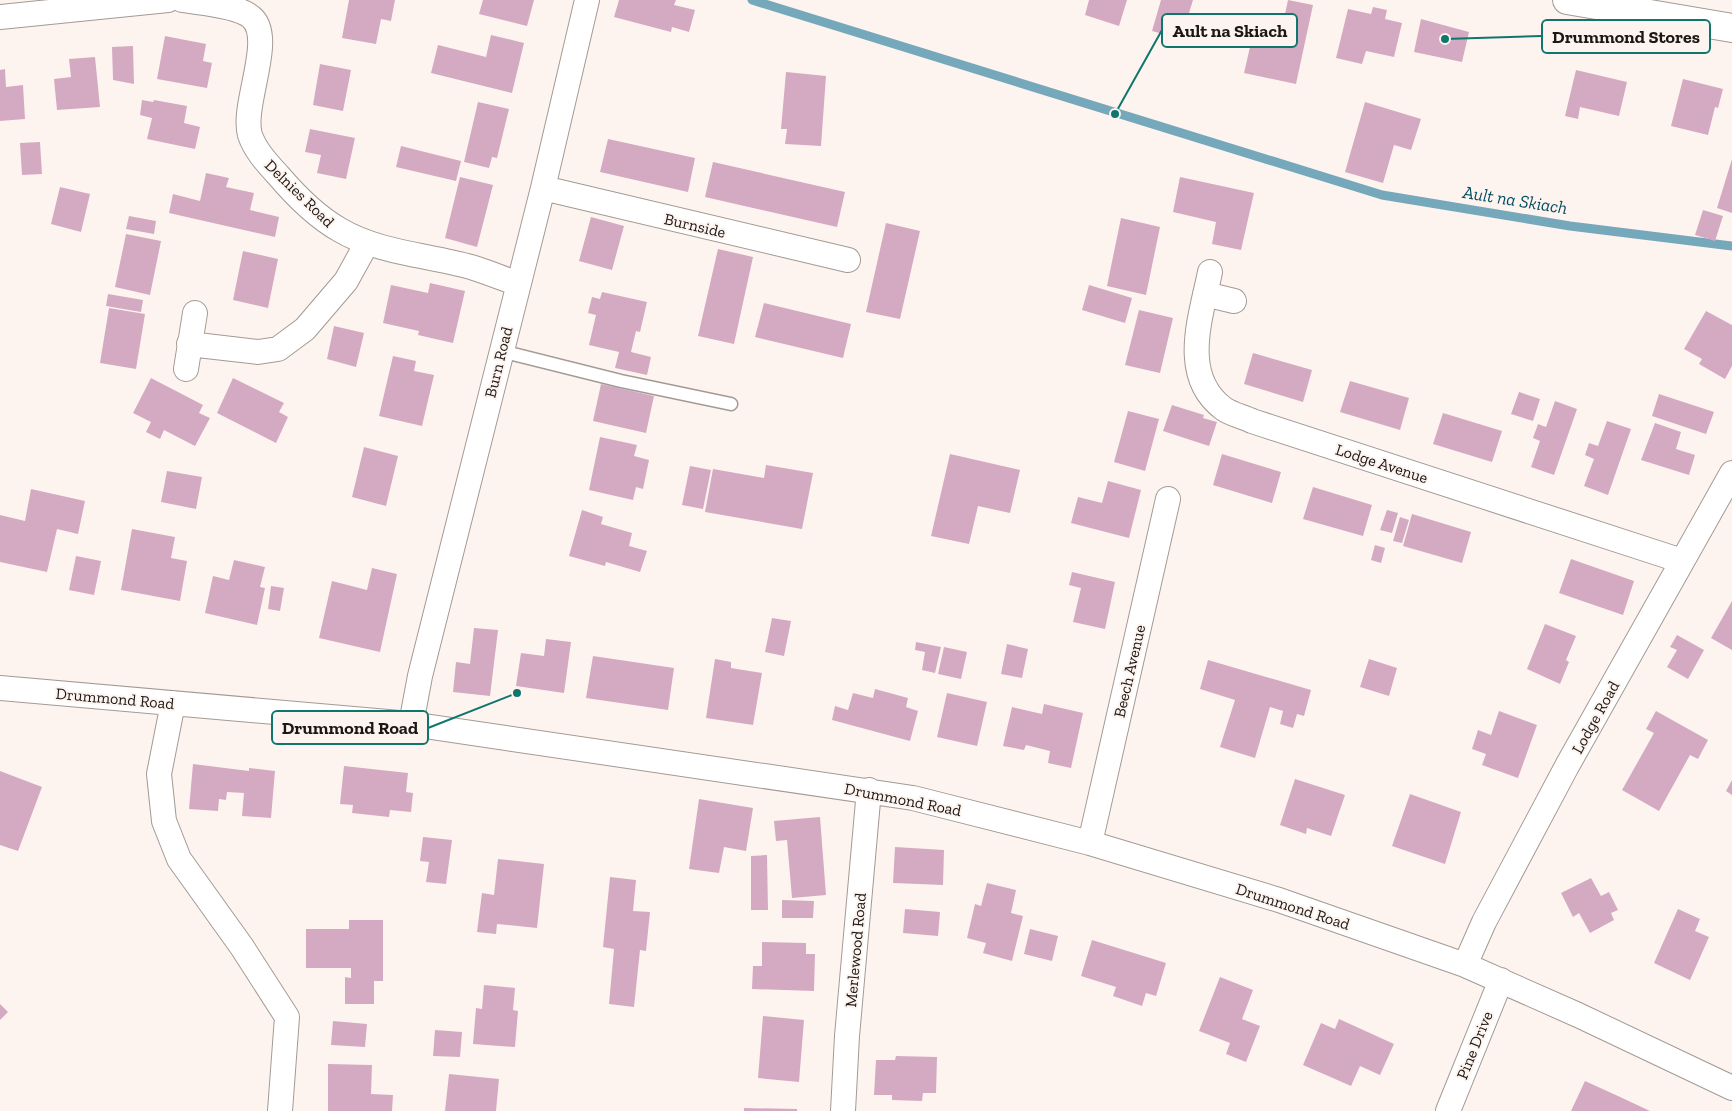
<svg xmlns="http://www.w3.org/2000/svg" width="1732" height="1111" font-family="'Zilla Slab',serif">
  <rect width="100%" height="100%" fill="#fef4ef"/>
  <g fill="none" stroke-linecap="round" stroke-linejoin="round">
    <path stroke="#75a8bb" stroke-width="9" d="M752,0L1382,195L1570,226L1732,246"/>
  </g>
  <path fill="#d4aac3" d="M349,0H395L391,21L381,19L376,44L342,38Z
    M483,0H534L527,26L479,14Z
    M619,0H676L674,5L695,10L689,32L672,27L671,32L614,17Z
    M1089,0H1127L1119,26L1085,15Z
    M1161,0H1193L1181,39L1152,31Z
    M1288,0L1313,5L1296,84L1244,73L1253,34L1273,38L1276,22L1283,23Z
    M1373,7L1387,10L1385,19L1402,23L1394,57L1366,51L1362,64L1336,58L1348,9L1371,14Z
    M1421,19L1469,32L1462,62L1414,52Z
    M491,35L524,43L512,93L431,73L438,45L486,57Z
    M165,36L206,44L203,61L212,63L207,88L157,79Z
    M133,46L134,84L113,80L112,47Z
    M95,57L100,107L57,110L54,79L71,77L69,59Z
    M320,64L351,70L343,111L313,105Z
    M5,69L6,87L23,85L25,119L0,121V70Z
    M1576,70L1627,82L1619,116L1580,107L1578,119L1565,116Z
    M786,72L826,76L821,146L785,144L787,129H781Z
    M1683,79L1723,89L1718,108L1715,107L1708,135L1671,126Z
    M142,100L153,102L154,100L187,106L184,123L200,127L195,149L147,139L152,118L140,115Z
    M478,102L509,109L497,158L492,157L489,168L464,162Z
    M1365,102L1421,119L1411,150L1394,145L1383,183L1345,172Z
    M310,129L355,138L346,179L317,173L321,155L305,152Z
    M608,139L695,158L688,192L600,172Z
    M40,142L42,174L22,175L20,143Z
    M401,146L461,161L456,181L396,167Z
    M1732,159V213L1717,208Z
    M713,162L845,192L837,227L705,197Z
    M206,173L229,178L226,187L254,193L250,210L279,217L275,237L169,213L173,194L200,201Z
    M460,177L493,185L477,247L445,238Z
    M1180,177L1254,193L1241,250L1212,244L1216,222L1173,212Z
    M60,187L90,194L81,232L51,224Z
    M1703,210L1723,216L1715,241L1695,235Z
    M129,216L156,221L154,234L126,229Z
    M591,217L624,226L612,270L579,261Z
    M1121,218L1160,227L1146,295L1107,286Z
    M886,223L920,231L900,319L866,312Z
    M126,234L161,241L150,295L115,287Z
    M718,249L753,257L734,344L698,336Z
    M243,251L278,259L268,308L233,300Z
    M430,283L465,291L453,343L418,335L419,331L383,323L391,285L428,293Z
    M1089,285L1132,298L1125,323L1082,310Z
    M602,292L647,302L640,332L636,331L631,352L651,357L647,375L615,368L619,352L589,345L596,315L588,313L592,297L600,299Z
    M108,294L143,300L141,312L106,306Z
    M764,303L851,324L843,358L755,337Z
    M109,308L145,314L136,369L100,363Z
    M1139,310L1173,318L1160,373L1125,365Z
    M1706,311L1732,325V366L1725,379L1699,364L1702,359L1684,349Z
    M334,326L364,333L356,367L327,359Z
    M1253,353L1312,370L1303,402L1244,384Z
    M393,356L416,361L414,371L434,375L422,426L379,416Z
    M151,378L203,405L199,413L210,418L195,446L164,430L160,439L146,432L151,422L133,413Z
    M233,378L284,403L279,412L288,417L276,443L217,413Z
    M1350,381L1409,398L1400,430L1340,412Z
    M601,384L654,396L646,433L593,421Z
    M1519,392L1540,399L1533,421L1511,414Z
    M1659,394L1714,412L1706,434L1652,416Z
    M1555,401L1577,409L1554,475L1531,467L1540,441L1533,438L1538,424L1546,427Z
    M1172,405L1204,415L1203,418L1217,422L1209,446L1163,431Z
    M1128,411L1159,419L1145,471L1114,462Z
    M1443,413L1502,431L1492,462L1433,444Z
    M1607,421L1631,429L1608,495L1584,486L1594,459L1585,455L1589,443L1598,446Z
    M1655,423L1681,432L1676,449L1695,455L1689,475L1641,460Z
    M600,437L637,445L634,456L649,460L643,489L636,487L633,500L589,490Z
    M364,447L398,456L386,506L352,497Z
    M950,454L1020,470L1010,513L978,506L969,544L931,536Z
    M1222,454L1281,472L1272,503L1213,485Z
    M766,465L813,473L802,529L705,512L713,469L764,478Z
    M690,466L711,470L703,509L682,505Z
    M167,471L202,477L196,509L161,502Z
    M1108,481L1141,490L1129,538L1071,523L1078,497L1102,503Z
    M1313,487L1372,505L1363,536L1303,519Z
    M31,489L85,501L78,534L57,529L47,572L0,562V515L25,521Z
    M582,510L603,517L601,524L632,533L629,546L647,551L640,572L606,562L605,566L569,556Z
    M1387,510L1398,513L1392,533L1380,530Z
    M1412,514L1471,532L1462,563L1403,546Z
    M1400,517L1409,520L1402,543L1393,541Z
    M132,529L175,537L171,558L187,561L180,601L121,590Z
    M1375,545L1385,548L1381,563L1371,560Z
    M76,556L101,561L94,595L69,590Z
    M1571,559L1634,581L1623,615L1559,593Z
    M234,560L265,567L260,587L265,588L257,625L205,613L213,576L229,580Z
    M372,568L397,574L380,652L319,638L332,581L367,590Z
    M1072,572L1115,582L1105,629L1073,622L1081,588L1069,585Z
    M271,586L284,588L280,611L268,609Z
    M1732,601V650L1711,638Z
    M772,618L791,621L784,656L765,652Z
    M1545,624L1576,636L1566,660L1569,662L1560,684L1527,669Z
    M474,628L498,630L490,696L453,692L456,662L470,664Z
    M1677,635L1704,650L1688,679L1667,667L1677,650L1670,647Z
    M546,639L571,642L564,693L516,686L521,653L544,656Z
    M916,642L941,647L935,673L922,670L925,652L915,650Z
    M1007,644L1028,649L1022,678L1001,674Z
    M944,647L967,652L961,679L938,674Z
    M593,656L674,668L668,710L586,698Z
    M715,659L731,662V668L762,673L753,725L706,718Z
    M1369,659L1397,668L1389,696L1360,687Z
    M1208,660L1311,690L1304,716L1297,714L1293,728L1280,724L1283,711L1270,707L1255,758L1220,747L1235,700L1200,689Z
    M875,689L908,698L906,707L918,711L910,741L832,720L835,706L848,710L853,693L873,698Z
    M947,693L987,702L977,746L937,737Z
    M1044,704L1083,713L1071,768L1048,763L1050,751L1026,745L1024,750L1003,746L1012,707L1042,714Z
    M1499,711L1537,725L1518,778L1482,765L1486,754L1472,749L1478,730L1491,735Z
    M1656,711L1708,740L1698,759L1690,755L1659,811L1622,790L1654,733L1646,729Z
    M193,764L249,771V768L275,771L271,818L242,816L244,793L227,792L226,800L219,799L218,811L189,809Z
    M344,766L408,773L406,792L413,793L411,812L390,810L389,817L352,813L353,805L340,804Z
    M0,771L42,787L18,851L0,845Z
    M1295,779L1345,795L1331,836L1307,828L1306,834L1280,825Z
    M1732,780V795L1726,791Z
    M1410,794L1461,812L1445,864L1392,846Z
    M699,799L753,808L746,851L724,847L719,873L689,869Z
    M820,817L826,895L792,898L787,840L776,841L774,821Z
    M423,837L452,840L446,884L426,882L429,862L420,861Z
    M895,847L944,850L943,885L893,883Z
    M767,855L768,910H751V856Z
    M498,859L544,864L537,928L497,924L496,934L477,932L482,893L494,895Z
    M610,877L636,880L633,911L650,912L646,951L640,950L634,1007L609,1004L614,949L603,947Z
    M1591,878L1601,896L1609,892L1618,910L1611,913L1614,920L1590,933L1579,913L1573,917L1561,893Z
    M987,883L1016,890L1011,913L1023,916L1012,961L983,953L986,943L967,938L975,904L981,906Z
    M782,900L814,901L813,918H782Z
    M905,909L940,912L938,936L903,933Z
    M1678,909L1700,919L1695,931L1709,937L1690,980L1654,963Z
    M349,920H383V981H374V1004H345V977L351,978V968H306V929H349Z
    M1030,929L1058,936L1052,961L1024,954Z
    M1092,940L1166,963L1156,996L1146,993L1142,1006L1113,996L1116,987L1081,976Z
    M762,942L806,943V954H815L814,991L752,989L753,966H762Z
    M1220,977L1253,990L1242,1019L1260,1026L1246,1062L1226,1054L1230,1043L1199,1031Z
    M484,985L515,988L513,1010L518,1011L515,1047L473,1044L476,1008L482,1009Z
    M0,1004L8,1012L0,1020Z
    M763,1016L804,1020L799,1082L758,1078Z
    M1339,1019L1394,1044L1380,1075L1360,1066L1351,1086L1303,1065L1321,1023L1335,1029Z
    M333,1021L367,1024L365,1047L331,1045Z
    M435,1030L462,1032L460,1057L433,1056Z
    M896,1056L937,1057L936,1093H923L922,1101L892,1100V1095H874L876,1060H895Z
    M328,1064L372,1065L371,1094L393,1095L392,1111H328Z
    M449,1074L499,1079L496,1111H445Z
    M1585,1081L1618,1096L1650,1111H1571Z
    M744,1108L797,1109V1111H744Z"/>
  <g fill="none" stroke-linecap="round" stroke-linejoin="round">
    <g stroke="#a39a95" stroke-width="15">
      <path id="lane" d="M501,351L621,381L731,404"/>
    </g>
    <g stroke="#a39a95" stroke-width="26">
      <path id="street" d="M182,0C200,3 237,5 251,17C276,37 241,105 250,135C255,150 267,163 278,175C295,195 317,217 340,230C379,253 429,255 471,267C487,272 502,278 518,284
        M0,17L168,0
        M543,188L848,260
        M1210,272C1201,317 1179,376 1224,409C1231,414 1244,417 1252,421L1682,561
        M1205,294L1234,301
        M189,344L258,352L278,349L305,329L346,281L367,243
        M186,369L195,313
        M0,688L411,724L913,798L1090,843L1279,900L1465,965L1578,1015L1732,1088
        M173,703L159,774L164,821L179,859L242,947L287,1017L280,1111
        M411,724L420,676L543,188L587,0
        M1090,843L1168,499
        M1465,965L1484,922L1567,766L1732,473
        M843,1111L847,1036L869,790
        M1448,1111L1501,980"/>
    </g>
    <g stroke="#a39a95" stroke-width="30">
      <path id="secondary" d="M1567,0L1732,28"/>
    </g>
    <use href="#lane" stroke="#fff" stroke-width="12"/>
    <use href="#street" stroke="#fff" stroke-width="24"/>
    <use href="#secondary" stroke="#fff" stroke-width="28"/>
  </g>
  <g text-anchor="middle" stroke-width="4" stroke-linejoin="round" paint-order="stroke">
    <g font-size="16" fill="#1a1715" stroke="#fef4ef">
      <text transform="translate(300 193) rotate(44)" y="6">Delnies Road</text>
      <text transform="translate(695 225) rotate(13)" y="6">Burnside</text>
      <text transform="translate(498 362) rotate(-76)" y="6">Burn Road</text>
      <text transform="translate(1382 463) rotate(18)" y="6">Lodge Avenue</text>
      <text transform="translate(1129 671) rotate(-77)" y="6">Beech Avenue</text>
      <text transform="translate(115 698) rotate(5)" y="6">Drummond Road</text>
      <text transform="translate(1595 717) rotate(-61)" y="6">Lodge Road</text>
      <text transform="translate(903 799) rotate(11)" y="6">Drummond Road</text>
      <text transform="translate(1293 906) rotate(18)" y="6">Drummond Road</text>
      <text transform="translate(855 950) rotate(-85)" y="6">Merlewood Road</text>
      <text transform="translate(1474 1045) rotate(-68)" y="6">Pine Drive</text>
    </g>
    <g font-size="18" font-style="italic" fill="#044e63" stroke="#fef4ef">
      <text transform="translate(1515 200) rotate(9)" y="6">Ault na Skiach</text>
    </g>
  </g>
  <path fill="none" stroke="#0f766e" stroke-width="2" d="M1115 114L1162 30M1445 39L1542 36M517 693L428 728"/>
  <g fill="#0f766e" stroke="#fef4ef" stroke-width="2">
    <circle cx="1115" cy="114" r="5"/>
    <circle cx="1445" cy="39" r="5"/>
    <circle cx="517" cy="693" r="5"/>
  </g>
  <g fill="#fef4ef" stroke="#0f766e" stroke-width="2">
    <rect x="1162" y="14" width="135" height="33" rx="5"/>
    <rect x="1542" y="20" width="168" height="33" rx="5"/>
    <rect x="272" y="711" width="156" height="33" rx="5"/>
  </g>
  <g font-size="18" text-anchor="middle" font-weight="bold" fill="#1a1715">
    <text x="1230" y="37">Ault na Skiach</text>
    <text x="1626" y="43">Drummond Stores</text>
    <text x="350" y="734">Drummond Road</text>
  </g>
</svg>
